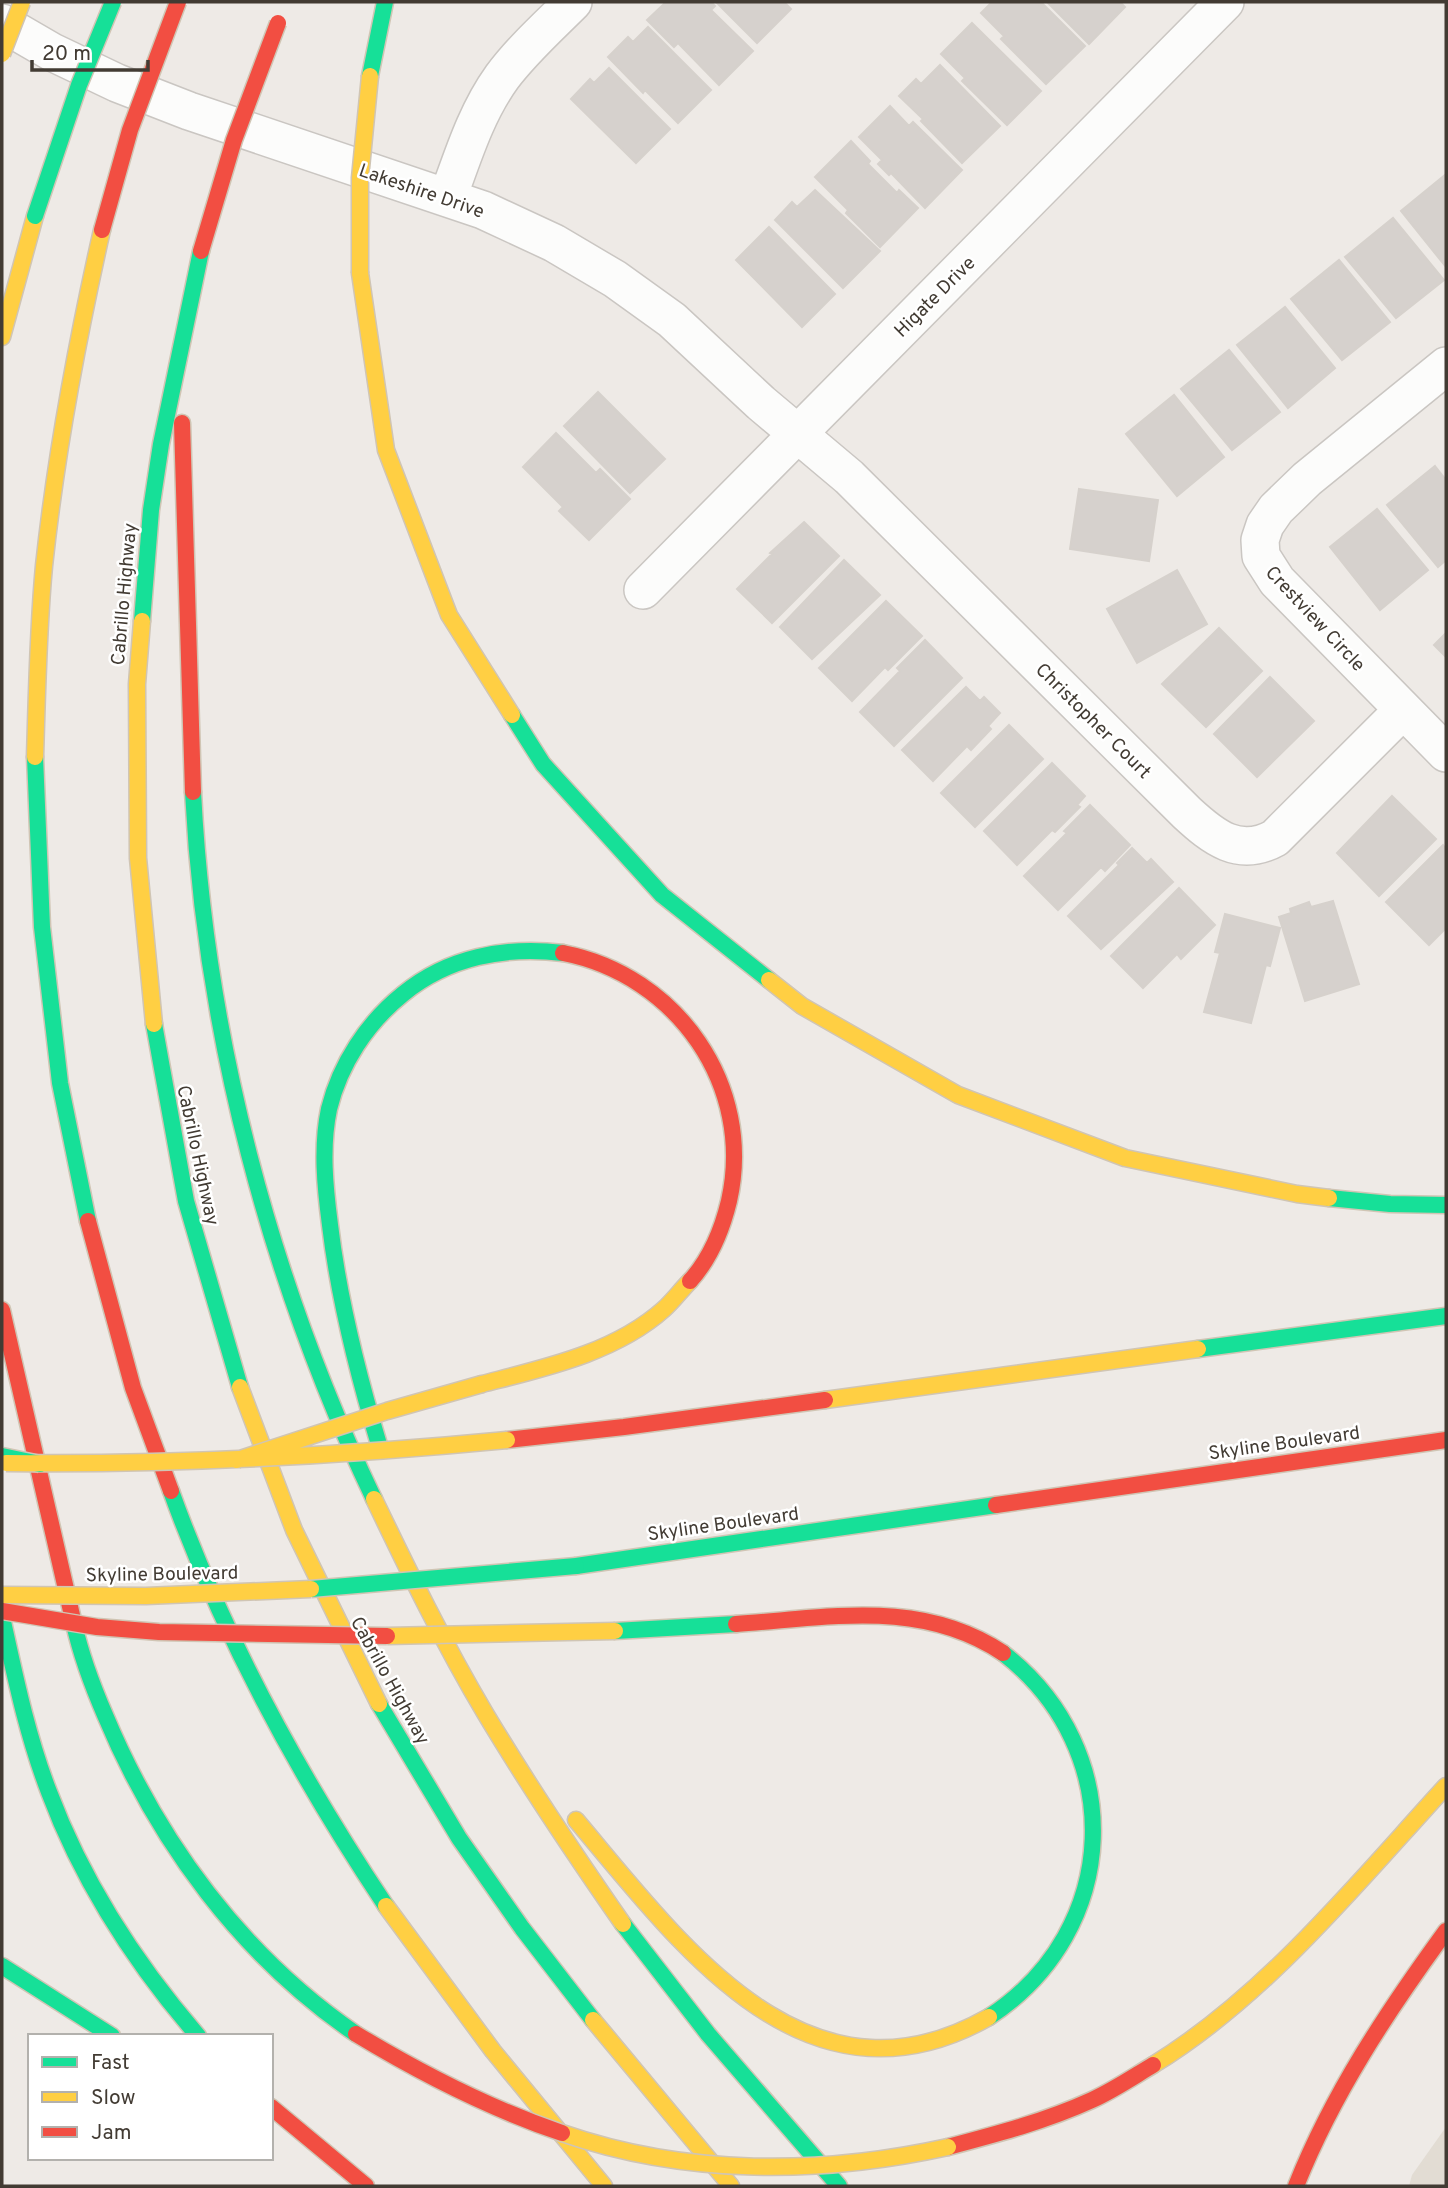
<svg xmlns="http://www.w3.org/2000/svg" width="1448" height="2188" font-family="Overpass,sans-serif">
  <rect width="100%" height="100%" fill="#eeeae6"/>
  <path fill="#e2dcd3" d="M1446,2127V2186H1409L1412,2175Z"/>
  <path fill="#d6d1cd" stroke="#d6d1cc" stroke-width="2" d="M666,2H711L715,6L711,10L753,51L719,85L678,43L674,47L647,20Z
    M716,2H784L791,9L757,43Z
    M992,2H1036L1039,5L1041,2L1085,46L1046,84L1001,39L1004,36L981,13Z
    M1047,2H1120L1125,7L1089,44Z
    M972,23L1041,91L1007,125L962,81L965,78L941,54Z
    M648,27L711,90L678,123L645,90L643,93L608,57L628,37L633,42Z
    M940,65L1000,126L962,163L921,121L923,119L899,96L916,79L921,84Z
    M609,68L670,129L636,163L571,99L590,79L594,83Z
    M890,106L909,126L913,122L962,170L925,208L891,173L889,175L878,164L882,160L859,137Z
    M851,141L870,161L868,164L897,193L899,190L918,208L880,247L846,213L848,210L815,177Z
    M1446,174V267L1401,211Z
    M815,190L880,251L843,288L775,220L792,202L797,207Z
    M1393,218L1444,280L1396,318L1345,257Z
    M769,227L835,294L802,327L736,260Z
    M1339,260L1390,322L1342,360L1291,299Z
    M1285,307L1335,368L1288,408L1237,345Z
    M1229,350L1280,412L1232,450L1181,389Z
    M598,392L665,459L630,493L564,426Z
    M1174,395L1224,457L1177,496L1126,434Z
    M556,433L596,473L600,469L630,499L589,540L559,511L563,507L523,467Z
    M1435,466L1446,480V560L1438,567L1387,505Z
    M1079,489L1158,500L1149,561L1070,549Z
    M1377,509L1428,570L1380,610L1330,547Z
    M804,522L839,556L772,623L737,589L772,554L770,553Z
    M844,560L880,595L812,659L780,627Z
    M1177,570L1207,624L1137,663L1107,609Z
    M886,601L922,636L888,670L885,667L852,701L819,668Z
    M1219,628L1262,671L1206,727L1162,684Z
    M1446,633V657L1434,645Z
    M925,640L962,678L894,746L860,712L900,671L897,668Z
    M1270,677L1314,721L1257,777L1214,734Z
    M966,687L980,701L984,697L1000,713L988,726L991,729L971,750L967,746L933,781L902,750Z
    M1009,725L1043,759L975,827L941,793Z
    M1052,763L1085,796L1077,805L1080,807L1055,832L1052,830L1017,865L984,831Z
    M1392,796L1436,839L1379,896L1337,853Z
    M1090,805L1130,845L1105,871L1101,867L1058,910L1024,876L1067,833L1064,831Z
    M1443,845L1446,849V928L1429,945L1386,902Z
    M1132,848L1147,863L1151,859L1173,882L1101,949L1068,916L1119,865L1117,863Z
    M1179,888L1215,925L1181,959L1177,954L1143,988L1111,956Z
    M1333,901L1359,984L1305,1001L1279,917L1291,913L1290,909L1309,902L1311,907Z
    M1225,914L1280,928L1270,966L1266,965L1251,1023L1204,1012L1220,953L1215,952Z"/>
  <g fill="none" stroke-linecap="round" stroke-linejoin="round">
    <g stroke="#cac6c2" stroke-width="40">
      <path id="street" d="M2,23L52,52L117,83L189,111L483,210L554,243L615,279L672,320L761,403L849,477L1187,813C1213,837 1239,858 1275,838L1403,710
        M448,197C463,156 476,113 502,77C522,50 549,26 573,2
        M1446,366L1307,479L1276,509L1265,525L1260,540L1261,556L1277,581L1446,753
        M643,590L1225,2"/>
    </g>
    <g stroke="#d0c5b4" stroke-width="19">
      <path id="fast" d="M370,76L385,2
        M142,621L151,510L161,444L201,251
        M512,715L543,764L662,895L769,980
        M35,757L42,927L60,1083L88,1221
        M193,792C205,1033 270,1281 374,1499
        M154,1024L186,1201L240,1387
        M1329,1198L1390,1204L1446,1205
        M1198,1349L1446,1316
        M380,1448C358,1375 339,1301 330,1225C325,1187 321,1147 329,1109C340,1064 367,1023 403,994C448,957 505,946 563,953
        M171,1491C224,1638 300,1777 386,1906
        M576,1566L996,1505
        M2,1617C15,1676 27,1735 49,1792C83,1883 135,1963 198,2036
        M74,1624C81,1655 92,1685 105,1715C158,1842 242,1956 356,2034
        M615,1631L736,1624
        M379,1704L459,1838L522,1928L593,2020
        M623,1924L708,2034L839,2186
        M2,1966L112,2036
        M989,2017C1122,1930 1128,1750 1003,1653"/>
    </g>
    <g stroke="#d0c5b4" stroke-width="19">
      <path id="slow" d="M360,273L386,450L449,615L512,715
        M2,337L35,216
        M142,621L137,684L138,858L154,1024
        M35,757C37,694 38,629 44,566C56,453 77,341 102,230
        M769,980L802,1006L958,1095L1125,1158L1297,1194L1329,1198
        M482,1384C544,1368 615,1353 664,1309C673,1301 681,1290 690,1281
        M240,1387L294,1530L379,1704
        M825,1400L1198,1349
        M374,1499C409,1572 444,1644 485,1713C528,1785 575,1855 623,1924
        M576,1820C680,1943 806,2121 989,2017
        M386,1906L493,2051L604,2186
        M593,2020L731,2186
        M1153,2065C1266,1996 1357,1883 1446,1786"/>
    </g>
    <g stroke="#d0c5b4" stroke-width="19">
      <path id="jam" d="M182,423L193,792
        M563,953C677,975 755,1086 729,1201C722,1230 710,1259 690,1281
        M88,1221L133,1388L171,1491
        M2,1310L74,1624
        M507,1440L624,1427L825,1400
        M996,1505L1446,1440
        M736,1624C829,1618 920,1598 1003,1653
        M271,2107L366,2186
        M948,2147C997,2134 1046,2121 1092,2100C1114,2090 1133,2077 1153,2065
        M1296,2186C1333,2093 1387,2012 1446,1931"/>
    </g>
    <use href="#street" stroke="#fcfcfb" stroke-width="37"/>
    <use href="#fast" stroke="#16e098" stroke-width="16"/>
    <use href="#slow" stroke="#ffcf43" stroke-width="16"/>
    <use href="#jam" stroke="#f24e42" stroke-width="16"/>
    <g stroke="#d0c5b4" stroke-width="19" stroke-linecap="butt">
      <path id="fast-bridge" d="M35,216L79,85L113,2
        M2,1456L40,1464
        M311,1589L576,1566"/>
    </g>
    <g stroke="#d0c5b4" stroke-width="19" stroke-linecap="butt">
      <path id="slow-bridge" d="M2,54L22,2
        M360,273V178L370,76
        M237,1460L387,1411L482,1384
        M6,1463C174,1465 340,1456 507,1440
        M2,1595L146,1596L311,1589
        M387,1636L615,1631
        M562,2133C686,2176 821,2175 948,2147"/>
    </g>
    <g stroke="#d0c5b4" stroke-width="19" stroke-linecap="butt">
      <path id="jam-bridge" d="M102,230L130,130L178,2
        M201,251L234,140L278,23
        M2,1611L97,1627L159,1632L387,1636
        M356,2034C422,2074 488,2108 562,2133"/>
    </g>
    <use href="#fast-bridge" stroke="#16e098" stroke-width="16"/>
    <use href="#slow-bridge" stroke="#ffcf43" stroke-width="16"/>
    <use href="#jam-bridge" stroke="#f24e42" stroke-width="16"/>
  </g>
  <g text-anchor="middle" stroke-width="5" stroke-linejoin="round" paint-order="stroke">
    <g font-size="19" fill="#423b33" stroke="#fff">
      <text transform="translate(422 190) rotate(19)" y="7">Lakeshire Drive</text>
      <text transform="translate(934 296) rotate(-45)" y="7">Higate Drive</text>
      <text transform="translate(123 594) rotate(-85)" y="7">Cabrillo Highway</text>
      <text transform="translate(1316 618) rotate(47)" y="7">Crestview Circle</text>
      <text transform="translate(1094 720) rotate(45)" y="7">Christopher Court</text>
      <text transform="translate(199 1155) rotate(78)" y="7">Cabrillo Highway</text>
      <text transform="translate(1284 1442) rotate(-8)" y="7">Skyline Boulevard</text>
      <text transform="translate(723 1523) rotate(-8)" y="7">Skyline Boulevard</text>
      <text transform="translate(162 1573) rotate(-1)" y="7">Skyline Boulevard</text>
      <text transform="translate(391 1680) rotate(61)" y="7">Cabrillo Highway</text>
    </g>
  </g>
  <rect width="1448" height="2188" fill="none" stroke="#423b33" stroke-width="7"/>
  <rect x="28" y="2034" width="245" height="126" fill="#ffffff" stroke="#b3b1ad" stroke-width="2"/>
  <rect x="42" y="2057" width="35" height="10" fill="#16e098" stroke="#b3b1ad" stroke-width="2"/>
  <text x="91" y="2069" font-size="21" fill="#423b33">Fast</text>
  <rect x="42" y="2092" width="35" height="10" fill="#ffcf43" stroke="#b3b1ad" stroke-width="2"/>
  <text x="91" y="2104" font-size="21" fill="#423b33">Slow</text>
  <rect x="42" y="2127" width="35" height="10" fill="#f24e42" stroke="#b3b1ad" stroke-width="2"/>
  <text x="91" y="2139" font-size="21" fill="#423b33">Jam</text>
  <path d="M32 60v10h116v-10" fill="none" stroke="#423b33" stroke-width="3.5"/>
  <text x="42" y="60" font-size="21" fill="#423b33" stroke="#ffffff" stroke-width="5" paint-order="stroke">20 m</text>
</svg>
